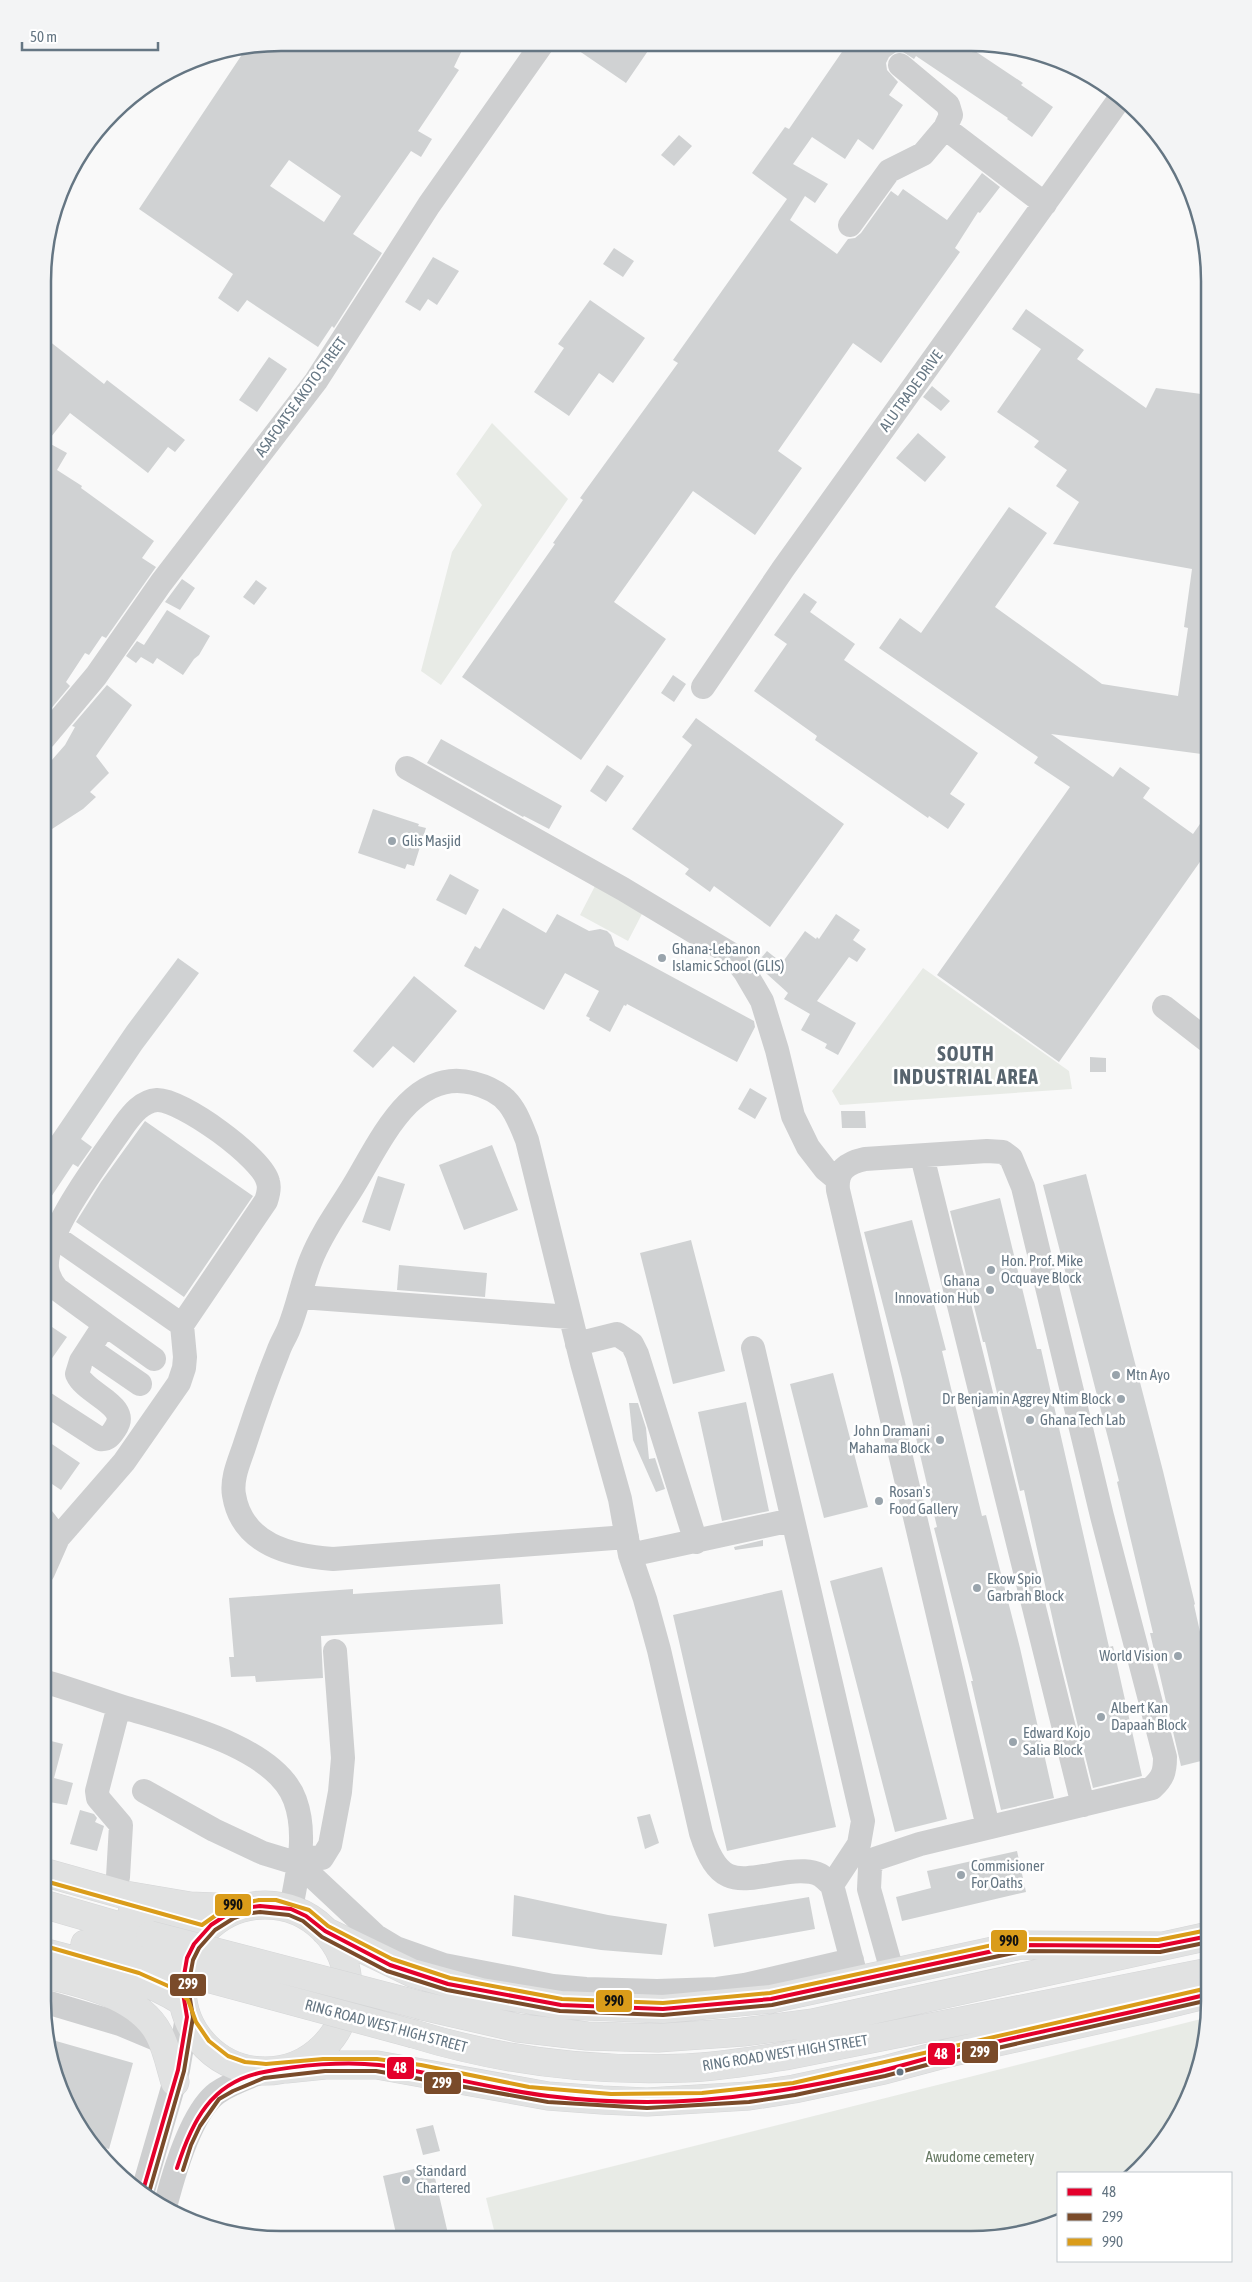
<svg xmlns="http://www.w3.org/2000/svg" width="1252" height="2282" font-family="'Asap Condensed',sans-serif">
  <rect width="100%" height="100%" fill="#f9f9f9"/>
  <path fill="#e8ebe6" d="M492,423L568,499L441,685L421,671L452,552L482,505L456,474Z
    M595,886L643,912L628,941L580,915Z
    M923,968L1069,1071L1072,1089L840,1105L832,1091Z
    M1209,2017L1191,2092L1160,2146L1131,2173H1058V2222L1048,2227L971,2239L496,2238L486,2198Z"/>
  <path fill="#d0d2d3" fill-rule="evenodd" d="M281,42L465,44L454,67L459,70L418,131L432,139L421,157L411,151L353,234L382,253L334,328L332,326L318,347L247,300L238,312L218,298L233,274L139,209L245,50ZM289,160L341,196L324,222L270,186Z
    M569,44H584L652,45L626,83Z
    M846,46L969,47L1023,83L1021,85L1053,107L1032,137L1007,119L1008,118L916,56L914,59L903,52H896L889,57L886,63L887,70L898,82L889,95L903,105L873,150L858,139L845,159L812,137L793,164L828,184L815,203L805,196L790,220L837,254L848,239L855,238L861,233L891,191L898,196L903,189L947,220L982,173L1000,187L980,213L978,212L955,248L960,252L881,363L853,343L778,451L802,468L755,535L693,491L614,602L666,639L581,760L462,677L555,544L553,543L583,500L580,498L678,363L673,360L787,199L752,173L785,127L789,129Z
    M679,135L692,146L674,166L661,155Z
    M614,248L634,261L623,277L603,264Z
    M433,257L459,271L437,305L428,299L420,311L405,302Z
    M590,300L645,338L613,383L599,373L569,416L534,392L564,348L558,344Z
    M1026,309L1084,350L1077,359L1146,408L1156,388L1209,395V755L1051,734L1113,777L1120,767L1150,788L1143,798L1193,834L1209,811V849L1059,1062L937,975L1070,787L1034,763L1038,757L879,648L900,618L921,633L1009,507L1047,533L995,607L1102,684L1178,696L1188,628L1184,627L1192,569L1053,544L1079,502L1056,486L1067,470L1034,447L1039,441L997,412L1041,349L1012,329Z
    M44,337L104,384L107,380L185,440L175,452L168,447L148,473L70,413L47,442L67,453L57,470L82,486L81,488L154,541L142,558L156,567L106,638L102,636L89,655L85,653L66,682L70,686L44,717Z
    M269,357L287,369L257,412L239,400Z
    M932,386L950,401L941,411L923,397Z
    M918,433L946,457L925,482L896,458Z
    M182,579L195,588L180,610L165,602Z
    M256,580L267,588L254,605L243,597Z
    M804,593L817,602L810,612L855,644L844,660L978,753L950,794L965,804L948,829L929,816L928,818L815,740L817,736L754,691L787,644L774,635Z
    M167,610L210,636L199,655L194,659L183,675L157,658L153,664L141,657L136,663L126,656L137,641L144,645Z
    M673,675L686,684L674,702L661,693Z
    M107,685L132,705L96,756L109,773L90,792L96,797L83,809L52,829L44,821V787L51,780L44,773V769L65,745L75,727L72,726Z
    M696,718L844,824L770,927L714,886L710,892L685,874L689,869L632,829L692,745L682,737Z
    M441,739L562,806L549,829L524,816L523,817L427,763Z
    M607,765L624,776L606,802L590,791Z
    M373,809L419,824L418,826L426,828L414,866L407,864L405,869L358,853Z
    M450,874L479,890L466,915L436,900Z
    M503,908L546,933L557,914L589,931L600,929L607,931L611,935L615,946L754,1021L755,1027L737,1062L627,1004L626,1006L624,1005L610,1032L589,1020L590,1018L586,1016L599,991L565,973L544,1010L464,966L475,946L480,949Z
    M836,914L860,930L853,940L866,949L857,962L849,957L817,1001L856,1023L838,1055L825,1048L827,1044L801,1030L810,1014L784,999L788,993L756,964L767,951L782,963L805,931L816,939L817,937L819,939Z
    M178,958L199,973L142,1049L81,1139L92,1147L78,1167L73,1164L43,1209V1149L127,1026Z
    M414,976L457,1011L414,1063L393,1046L373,1068L353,1051Z
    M1090,1057L1106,1058V1072H1090Z
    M750,1088L767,1098L755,1119L738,1109Z
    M841,1111H865L866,1128H842Z
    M145,1121L253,1196L184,1297L76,1222L101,1182Z
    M492,1145L518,1210L464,1230L439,1165Z
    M1086,1174L1163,1471L1195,1604L1194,1605L1209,1672V1759L1181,1766L1150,1633H1153L1117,1482L1119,1481L1043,1185Z
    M378,1176L405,1184L390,1231L362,1222Z
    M1000,1198L1037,1349H1041L1109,1647L1113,1646L1142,1776L1093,1788L1061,1657L1024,1490L1020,1491L985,1342H983L950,1211Z
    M912,1220L946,1350L942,1351L982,1516L986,1515L1020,1648L1054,1798L1001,1810L971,1681H973L934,1528L937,1527L902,1378L864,1232Z
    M691,1240L725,1371L673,1384L640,1253Z
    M399,1265L487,1273L485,1297L397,1290Z
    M43,1321L67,1337L43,1371Z
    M833,1373L868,1507L824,1518L790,1384Z
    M746,1402L769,1511L722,1521L698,1412Z
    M629,1403H638L646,1428L649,1459L655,1458L665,1489L656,1492L633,1440Z
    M43,1438L80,1463L61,1490L43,1478Z
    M763,1540V1546L735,1550L734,1547Z
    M882,1567L947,1819L895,1832L830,1581Z
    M500,1584L503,1624L321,1636L323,1678L256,1682L255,1676L231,1677L229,1657H234L229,1598L353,1589V1594Z
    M782,1590L836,1827L727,1851L673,1615Z
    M43,1739L63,1744L54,1778L73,1783L67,1805L43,1801Z
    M80,1810L94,1814L97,1818L95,1822L104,1826L97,1851L70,1844Z
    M650,1814L659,1843L645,1849L637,1817Z
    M1017,1851L1026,1892L902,1921L896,1897L931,1888L927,1871Z
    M514,1895L608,1915L667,1924L662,1955L601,1950L512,1936Z
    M809,1897L815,1929L714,1947L708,1914Z
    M49,2039L133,2063L109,2149L93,2145L83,2134L55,2078Z
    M433,2125L440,2151L423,2155L416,2129Z
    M432,2165L449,2238H397L383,2176Z"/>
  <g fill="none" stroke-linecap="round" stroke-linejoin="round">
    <g stroke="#d5d6d7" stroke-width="29">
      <path id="major" d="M43,1872L125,1895L190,1906L240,1908
        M43,1904L150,1935
        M182 1988a83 83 0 1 1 166 0a83 83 0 1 1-166 0Z
        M132,1913L203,1932
        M325,1931L412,1973L481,1992L561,2005L663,2009L771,1999L1021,1945L1159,1946
        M85,1944L144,1961
        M43,1952C90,1965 141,1975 183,2002
        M43,1974C81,1982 140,1996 159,2034C167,2049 170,2066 175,2082
        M423,2006L518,2028L587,2036L658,2038L743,2032L813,2023L1209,1936
        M414,2034C502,2061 594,2072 686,2068C719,2067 752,2061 785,2056L1209,1972
        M286,2069L325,2065H377L548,2096L602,2100L647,2102L749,2096L794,2089L884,2070L948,2053L1151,2008L1209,1994"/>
    </g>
    <path stroke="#cecfd0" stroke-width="24" d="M945,128L1045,204
      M850,225L889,171L923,154L945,128L951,115L948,105L900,65
      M703,687L783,569L1121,97
      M44,738L96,676L161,583L316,381L429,205L542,44
      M407,768L623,889L731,954L745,972L762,1001L777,1050L793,1116L808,1147L825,1169L837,1179
      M1164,1007L1209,1042
      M922,1156L1083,1805
      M301,1297L570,1317
      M105,1324L154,1359
      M577,1344L617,1334L632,1344L637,1354L696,1542
      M753,1348L863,1821L859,1844L832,1885
      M89,1349L140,1384
      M43,1402L100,1439C108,1440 111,1435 115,1429C132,1405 86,1395 77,1374L81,1361L105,1324L57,1289C52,1283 48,1276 47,1268C44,1232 103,1156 124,1125C132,1114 142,1101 157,1100C181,1099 263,1158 268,1182C270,1188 268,1195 266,1201L182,1325
      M43,1519L58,1538
      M627,1537L333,1559C291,1556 242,1545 234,1495C231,1478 240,1460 245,1444C255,1413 266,1382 278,1352C281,1343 286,1336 289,1328C298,1306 302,1282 311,1260C322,1232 339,1210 354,1185C380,1142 412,1067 473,1083C508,1092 515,1109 527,1140L582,1363L620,1499L630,1555L645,1599L659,1650L701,1833C720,1892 739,1879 789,1872C799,1871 810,1870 820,1875C824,1877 828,1882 832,1885L857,1980
      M630,1555L792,1520
      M43,1572L58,1538L124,1462L179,1383L184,1368L185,1357L182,1325L54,1236
      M43,1681C71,1689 98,1699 126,1708C175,1723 276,1747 295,1800C308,1836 297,1873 291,1909
      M144,1791L214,1830L263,1853L299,1864L376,1936L396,1948L444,1965L553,1986L586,1989L657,1991L717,1989L745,1985L852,1960
      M300,1857L322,1858L330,1845L340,1792L343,1758L335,1651
      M118,1877L121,1825L98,1798L97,1791L119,1706
      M892,1971L869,1889L870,1868L875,1859L920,1844L1152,1788C1163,1778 1165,1772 1165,1757L1102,1516L1023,1187L1011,1158L1003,1152L987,1151L865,1159C847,1163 836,1170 838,1190L988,1827
      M43,2001L120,2024L163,2042
      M142,2194L178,2070L187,2017
      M165,2207C173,2176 191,2112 217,2093C231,2083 247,2078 262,2072"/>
    <use href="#major" stroke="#e1e2e2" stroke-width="28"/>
    <g stroke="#d5d6d7" stroke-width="29" stroke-linecap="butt">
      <path id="major-bridge" d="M150,1935L423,2006
        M144,1961L414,2034"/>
    </g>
    <use href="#major-bridge" stroke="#e1e2e2" stroke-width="28"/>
    <g stroke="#fff" stroke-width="8">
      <path id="bus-1" d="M177,2168C192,2121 211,2082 264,2072C298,2065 345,2061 379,2065C436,2073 491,2089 548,2096C580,2100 614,2102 647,2102C726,2102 804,2088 881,2071C905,2065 927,2058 951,2052C1037,2032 1123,2015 1209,1994
        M142,2194L178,2070L187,2017L182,1987L187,1958L194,1944L211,1925L231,1912L244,1908L260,1906L291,1909L306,1916L325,1931L390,1965L448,1984L561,2005L663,2009L771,1999L1021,1945L1159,1946L1209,1936"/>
    </g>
    <g stroke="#fff" stroke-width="8">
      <path id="bus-2" d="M183,2170L191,2145L200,2126L219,2099L233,2091L264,2078L325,2071H376L548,2102L647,2108L749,2102L795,2095L885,2076L949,2059L1209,2000
        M148,2196L184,2071L193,2017L188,1987L193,1960L199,1948L215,1930L234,1918L245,1914L260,1912L289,1915L303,1921L322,1937L387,1971L447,1990L560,2011L663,2015L772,2005L1022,1951L1160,1952L1209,1942"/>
    </g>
    <g stroke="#fff" stroke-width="8">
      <path id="bus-3" d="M45,1881L202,1925L229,1906L259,1900H276L309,1910L328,1926L392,1959L450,1978L562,1999L663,2003L770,1993L1020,1939L1158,1940L1208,1930
        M45,1946L139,1973L175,1989L188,2000L196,2022L209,2041L228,2056L245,2062L266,2064L323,2059H377L421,2065L529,2087L611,2094L702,2093L793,2083L1208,1988"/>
    </g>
    <use href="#bus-1" stroke="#e4002b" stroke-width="4"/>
    <use href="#bus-2" stroke="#7a4b2a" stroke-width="4"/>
    <use href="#bus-3" stroke="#da9c1a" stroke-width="4"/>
  </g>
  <g fill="#99a4ac" stroke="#fff" stroke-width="2">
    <circle cx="392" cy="841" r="5"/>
    <circle cx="662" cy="958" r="5"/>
    <circle cx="991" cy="1270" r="5"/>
    <circle cx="990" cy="1290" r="5"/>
    <circle cx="1116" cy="1375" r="5"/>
    <circle cx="1121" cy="1399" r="5"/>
    <circle cx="1030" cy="1420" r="5"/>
    <circle cx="940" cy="1440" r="5"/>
    <circle cx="879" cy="1501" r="5"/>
    <circle cx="977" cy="1588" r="5"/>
    <circle cx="1178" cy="1656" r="5"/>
    <circle cx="1101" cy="1717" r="5"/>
    <circle cx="1013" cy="1742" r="5"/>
    <circle cx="961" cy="1875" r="5"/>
    <circle cx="406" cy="2180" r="5"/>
  </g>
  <circle fill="#657683" stroke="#fff" stroke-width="2" cx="900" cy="2072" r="4.5"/>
  <g text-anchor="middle" stroke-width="5" stroke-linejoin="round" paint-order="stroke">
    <g font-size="15" fill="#657683" stroke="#fff">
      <text transform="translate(911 391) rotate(-54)" y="5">ALU TRADE DRIVE</text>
      <text transform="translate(301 397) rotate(-54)" y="5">ASAFOATSE AKOTO STREET</text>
      <text transform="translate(386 2026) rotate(15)" y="5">RING ROAD WEST HIGH STREET</text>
      <text transform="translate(785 2053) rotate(-9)" y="5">RING ROAD WEST HIGH STREET</text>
    </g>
    <g font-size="15" fill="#657683" stroke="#fff" text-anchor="start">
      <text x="402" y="846">Glis Masjid</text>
      <text x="672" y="954">Ghana-Lebanon<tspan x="672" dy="17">Islamic School (GLIS)</tspan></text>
      <text x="1001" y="1266">Hon. Prof. Mike<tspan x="1001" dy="17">Ocquaye Block</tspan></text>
      <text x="980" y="1286" text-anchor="end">Ghana<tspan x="980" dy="17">Innovation Hub</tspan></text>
      <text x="1126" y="1380">Mtn Ayo</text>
      <text x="1111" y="1404" text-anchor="end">Dr Benjamin Aggrey Ntim Block</text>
      <text x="1040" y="1425">Ghana Tech Lab</text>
      <text x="930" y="1436" text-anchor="end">John Dramani<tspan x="930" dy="17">Mahama Block</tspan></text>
      <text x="889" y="1497">Rosan's<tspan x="889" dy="17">Food Gallery</tspan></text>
      <text x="987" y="1584">Ekow Spio<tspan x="987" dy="17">Garbrah Block</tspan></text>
      <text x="1168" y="1661" text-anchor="end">World Vision</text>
      <text x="1111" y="1713">Albert Kan<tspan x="1111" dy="17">Dapaah Block</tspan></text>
      <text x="1023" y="1738">Edward Kojo<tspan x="1023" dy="17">Salia Block</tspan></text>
      <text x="971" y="1871">Commisioner<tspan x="971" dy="17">For Oaths</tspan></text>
      <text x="416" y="2176">Standard<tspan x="416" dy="17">Chartered</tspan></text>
    </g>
    <g font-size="15" fill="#687a64" stroke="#fff">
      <text x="980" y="2162">Awudome cemetery</text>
    </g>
    <g font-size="20" font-weight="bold" letter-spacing="1" fill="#57646e" stroke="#fff">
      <text x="966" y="1061">SOUTH<tspan x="966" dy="23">INDUSTRIAL AREA</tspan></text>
    </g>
  </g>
  <path d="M0 0H1252V2282H0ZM281 51H971A230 230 0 0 1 1201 281V2001A230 230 0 0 1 971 2231H281A230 230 0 0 1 51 2001V281A230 230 0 0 1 281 51Z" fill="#f3f4f5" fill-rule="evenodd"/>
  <path fill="none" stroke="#657683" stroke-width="2.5" d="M281 51H971A230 230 0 0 1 1201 281V2001A230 230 0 0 1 971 2231H281A230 230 0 0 1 51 2001V281A230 230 0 0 1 281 51Z"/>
  <g stroke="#fff" stroke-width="2">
    <rect x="214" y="1893" width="38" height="24" rx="5" fill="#da9c1a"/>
    <rect x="990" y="1929" width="38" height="24" rx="5" fill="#da9c1a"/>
    <rect x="169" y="1973" width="38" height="24" rx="5" fill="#7a4b2a"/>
    <rect x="595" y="1989" width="38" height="24" rx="5" fill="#da9c1a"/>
    <rect x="961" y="2040" width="38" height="24" rx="5" fill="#7a4b2a"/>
    <rect x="927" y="2042" width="29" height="24" rx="5" fill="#e4002b"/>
    <rect x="386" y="2056" width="29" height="24" rx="5" fill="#e4002b"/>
    <rect x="423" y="2071" width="39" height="24" rx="5" fill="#7a4b2a"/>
  </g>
  <g font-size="14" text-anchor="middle" font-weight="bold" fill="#fff">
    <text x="188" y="1989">299</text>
    <text x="980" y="2057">299</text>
    <text x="941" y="2059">48</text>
    <text x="400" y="2073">48</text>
    <text x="442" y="2088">299</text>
  </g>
  <g font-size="14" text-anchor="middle" font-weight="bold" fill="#111">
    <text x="233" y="1910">990</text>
    <text x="1009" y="1946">990</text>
    <text x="614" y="2006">990</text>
  </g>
  <rect x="1057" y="2172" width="175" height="90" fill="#ffffff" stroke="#c1c8cd"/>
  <rect x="1067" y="2188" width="25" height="8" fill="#e4002b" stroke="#c1c8cd"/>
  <text x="1102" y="2197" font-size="15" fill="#657683">48</text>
  <rect x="1067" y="2213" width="25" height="8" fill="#7a4b2a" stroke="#c1c8cd"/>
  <text x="1102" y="2222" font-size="15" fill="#657683">299</text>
  <rect x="1067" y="2238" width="25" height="8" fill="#da9c1a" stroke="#c1c8cd"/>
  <text x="1102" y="2247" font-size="15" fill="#657683">990</text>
  <path d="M22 42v8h136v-8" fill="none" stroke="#657683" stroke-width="2.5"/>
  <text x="30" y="42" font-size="15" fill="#657683" stroke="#ffffff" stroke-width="4" paint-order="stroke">50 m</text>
</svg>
